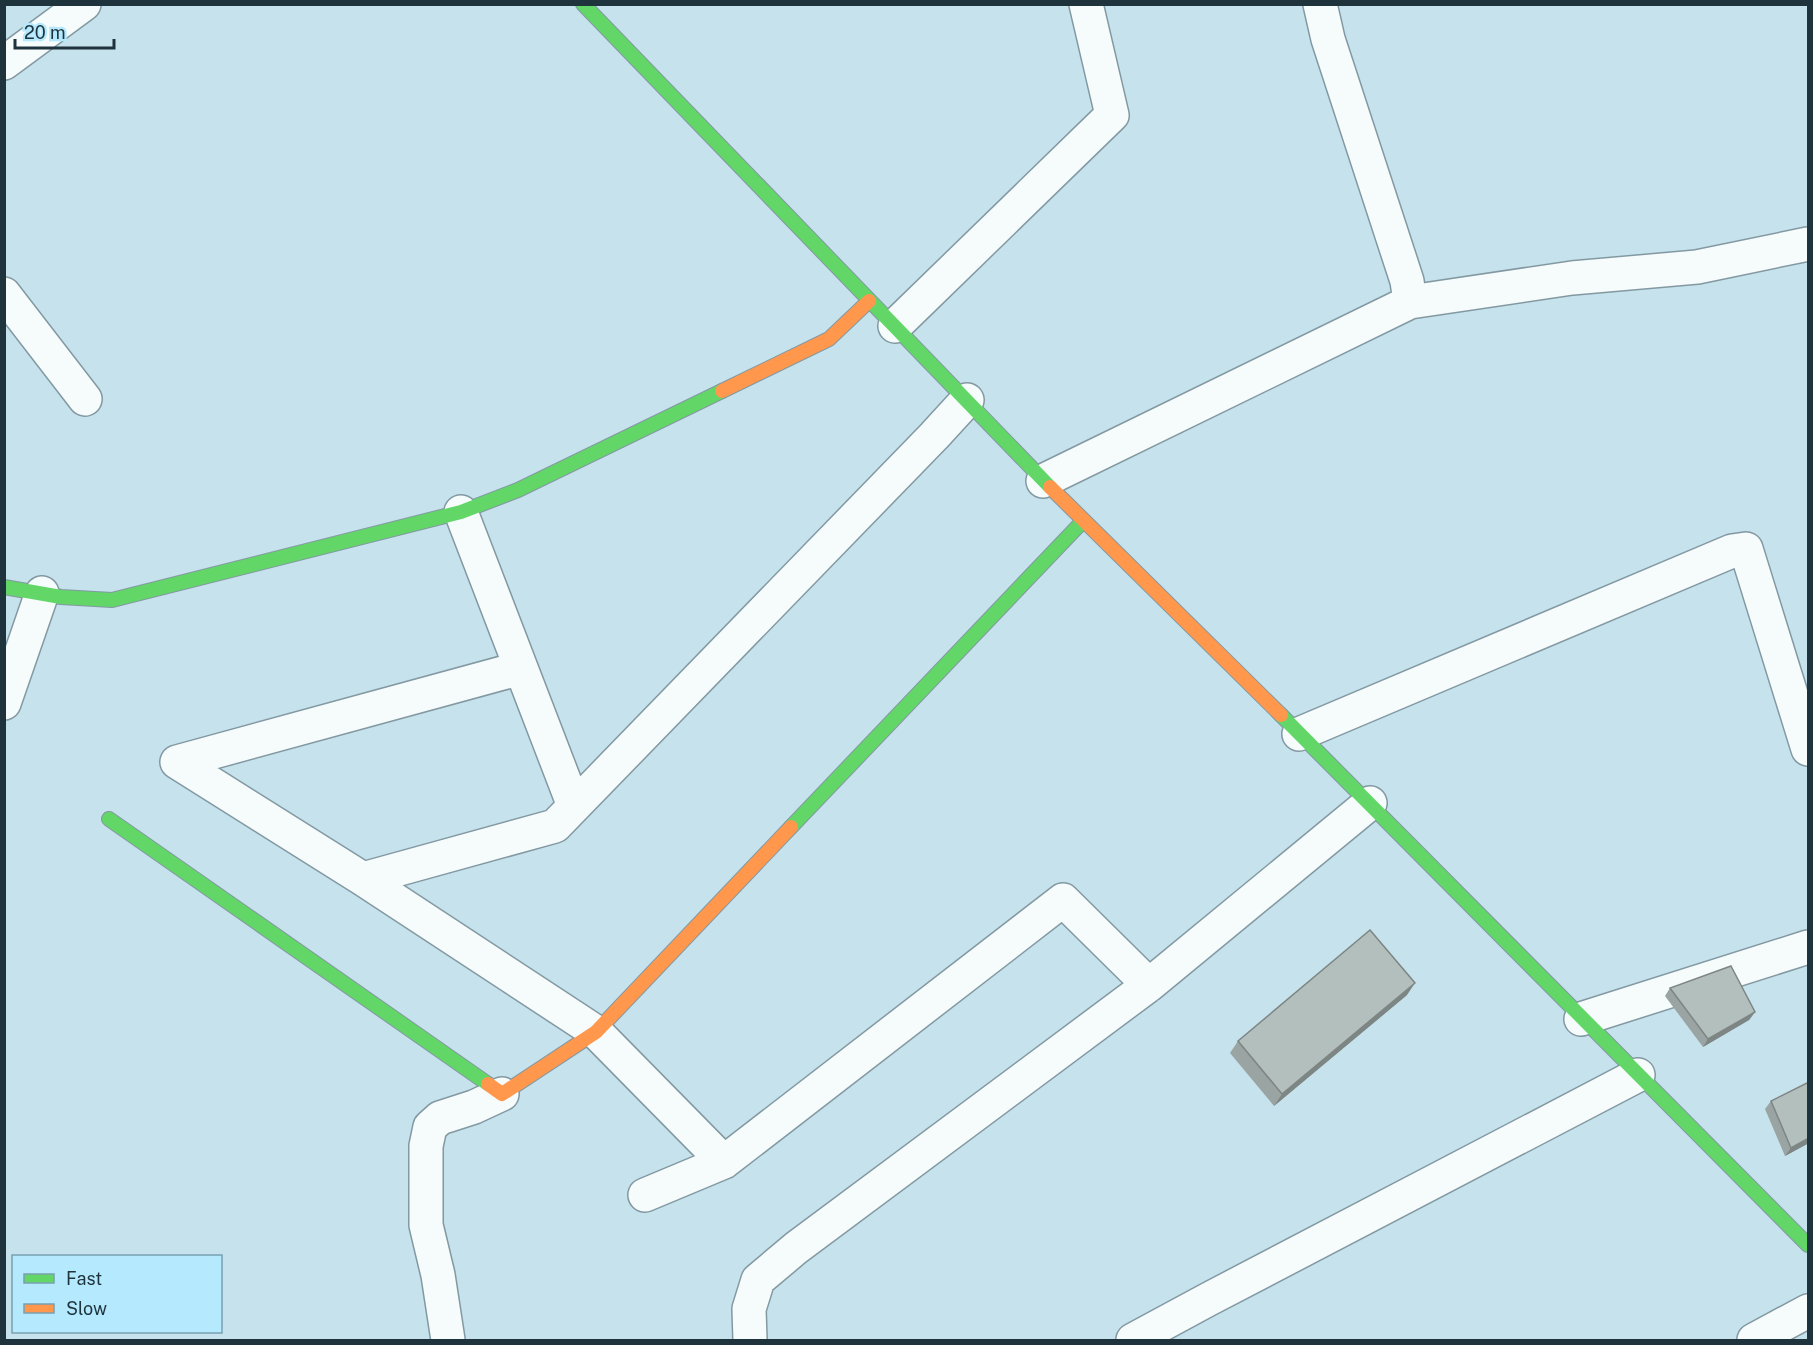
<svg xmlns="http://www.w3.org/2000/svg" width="1813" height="1345" font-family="'Public Sans',sans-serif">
  <rect width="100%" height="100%" fill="#c5e2ed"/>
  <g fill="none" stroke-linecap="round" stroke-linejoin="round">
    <g stroke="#8399a2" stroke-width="36">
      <path id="street" d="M4,63L84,4
        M4,294L85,399
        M1410,302L1572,278L1697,267L1808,244
        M895,326L1112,115L1086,4
        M1043,481L1410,302L1407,281L1328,39L1320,4
        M461,512L574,806
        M4,703L42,593
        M1299,734L1732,551L1746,549L1808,749
        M177,762L363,879L596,1032L724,1162L1063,900L1149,985
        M177,762L521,668
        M363,879L555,826L934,436L967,400
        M1581,1019L1808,947
        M645,1195L724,1162
        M448,1340L438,1275L426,1225V1146L430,1127L440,1118L474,1107L502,1094
        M750,1340L749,1309L758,1280L796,1248L1149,985L1370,803
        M1133,1340L1209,1299L1638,1075
        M1754,1340L1808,1311"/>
    </g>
    <g stroke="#8399a2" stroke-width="16">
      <path id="fast" d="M583,4L1050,487
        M4,587L61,597L112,600L461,512L518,490L722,391
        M1281,715L1808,1245
        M109,819L488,1084
        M791,827L1083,521"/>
    </g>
    <g stroke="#8399a2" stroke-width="16">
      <path id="slow" d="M722,391L829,339L869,301
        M1050,487L1281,715
        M488,1084L502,1094L596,1032L791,827"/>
    </g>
    <use href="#street" stroke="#f6fbfc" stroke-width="33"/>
    <use href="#fast" stroke="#63d668" stroke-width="14"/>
    <use href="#slow" stroke="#ff974d" stroke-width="14"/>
  </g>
  <path fill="#9aa4a2" d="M1670,988L1755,1012L1749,1020L1703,1047L1665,996Z
    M1407,995L1274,1106L1230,1053L1238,1041Z
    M1771,1101L1809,1143L1785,1156L1765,1109Z"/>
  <path fill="#7d8684" d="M1415,983L1407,995L1274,1106L1282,1094Z
    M1755,1012L1749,1020L1703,1047L1708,1039Z
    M1809,1138V1143L1785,1156L1791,1148Z"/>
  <path fill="#b3bfbc" stroke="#7d8684" stroke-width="1.5" d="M1370,930L1415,983L1282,1094L1238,1041Z
    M1731,966L1755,1012L1708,1039L1670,988Z
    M1809,1082V1138L1791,1148L1771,1101Z"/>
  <rect width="1813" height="1345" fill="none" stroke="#1e333b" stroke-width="12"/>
  <rect x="12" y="1255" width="210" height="78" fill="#b4e9fe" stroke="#78a0b0" stroke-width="1.5"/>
  <rect x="24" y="1274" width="30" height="9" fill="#63d668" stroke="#78a0b0" stroke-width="1.5"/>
  <text x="66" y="1285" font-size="18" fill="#1e333b">Fast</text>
  <rect x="24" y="1304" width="30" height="9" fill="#ff974d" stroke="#78a0b0" stroke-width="1.5"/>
  <text x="66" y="1315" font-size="18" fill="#1e333b">Slow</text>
  <path d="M15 39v9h99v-9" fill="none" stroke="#1e333b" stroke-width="3"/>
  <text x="24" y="39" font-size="18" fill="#1e333b" stroke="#b4e9fe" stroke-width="4.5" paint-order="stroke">20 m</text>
</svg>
